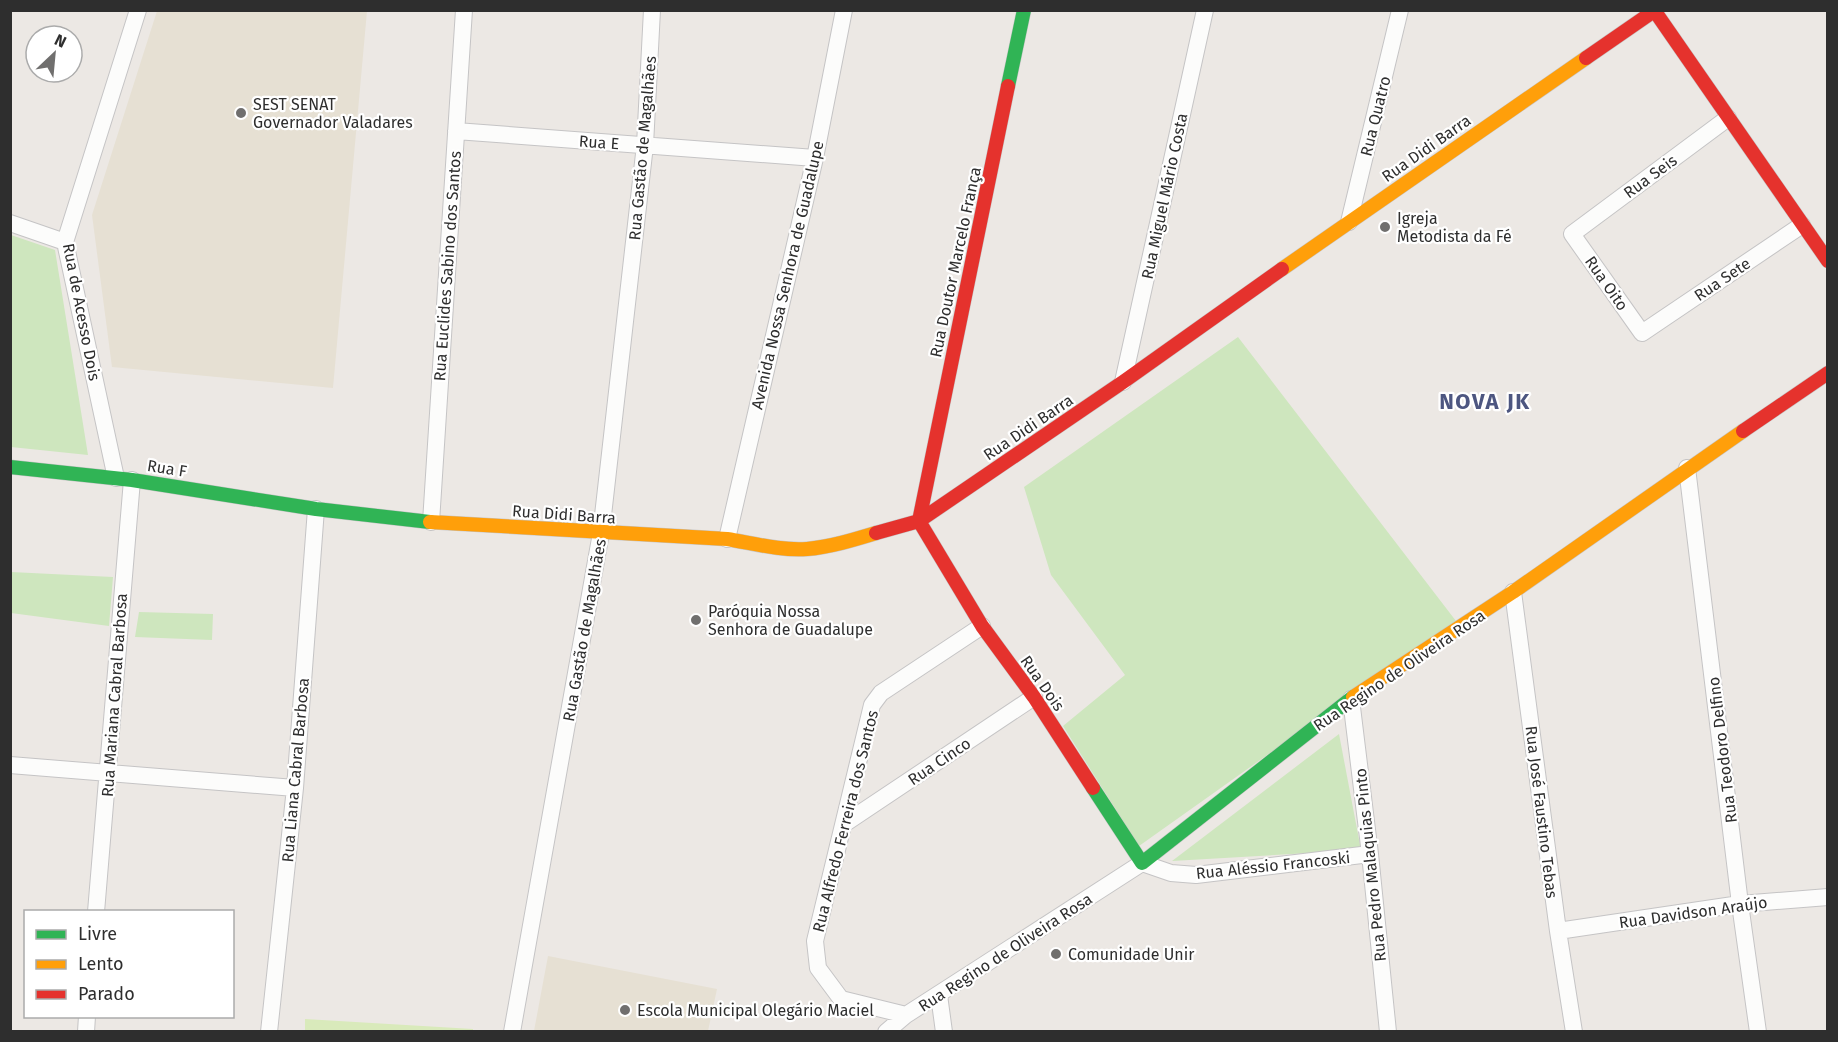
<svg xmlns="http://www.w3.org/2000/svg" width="1838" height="1042" font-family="'Fira Sans',sans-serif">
  <rect width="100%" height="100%" fill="#ece8e4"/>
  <path fill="#e6e0d3" d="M157,11H367L333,388L112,367L92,215Z
    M548,956L717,989L708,1031H534Z"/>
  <path fill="#cee6be" d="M11,235L55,250L88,455L11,447Z
    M1238,337L1456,621L1139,846L1063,726L1125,675L1051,575L1024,487Z
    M11,572L113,577L109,626L11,613Z
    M139,612L213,614L212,640L135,637Z
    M1339,734L1361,850L1172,861Z"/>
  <path fill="#d9eabb" d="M305,1019L473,1029V1031H305Z"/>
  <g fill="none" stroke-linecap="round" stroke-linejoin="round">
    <g stroke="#c5c4c5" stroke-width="18">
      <path id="street" d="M1728,118L1572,234L1642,333L1802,225
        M456,131L815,158
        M1349,222L1400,10
        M10,223L65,242
        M1123,382L1205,10
        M1687,468L1740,904L1758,1032
        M116,478L65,242L138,10
        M431,522L464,10
        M727,539L815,158L844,10
        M1513,592L1558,931L1574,1032
        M1351,699L1370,854L1388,1032
        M10,765L295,788
        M844,824L1034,697
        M96,912L132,480
        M1558,931L1740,904L1828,897
        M939,995L944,1032
        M906,1015L841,999L818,968L815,941L872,705L881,693L982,626
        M86,1032L87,1016
        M269,1032L295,788L316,509
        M512,1032L601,533L645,145L652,10
        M886,1032L906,1015L1142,863L1171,873L1196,875L1370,854"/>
    </g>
    <g stroke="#c5c4c5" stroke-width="15">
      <path id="fast" d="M1008,86L1024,10
        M10,467L132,480L316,509L430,522
        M1093,788L1142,863L1353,697"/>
    </g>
    <g stroke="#c5c4c5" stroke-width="15">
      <path id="slow" d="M1282,269L1586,58
        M430,522L727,539C752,543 781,551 807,549C830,547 853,540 876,533
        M1353,697L1513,592L1743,431"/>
    </g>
    <g stroke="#c5c4c5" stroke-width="15">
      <path id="jam" d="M1654,10L1828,261
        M1586,58L1654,11
        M1743,431L1828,373
        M919,521L982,626L1034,697L1093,788
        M919,521L1008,86
        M876,533L919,521L1123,382L1282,269"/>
    </g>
    <use href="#street" stroke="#fcfcfb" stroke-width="16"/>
    <use href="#fast" stroke="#30b455" stroke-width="14"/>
    <use href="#slow" stroke="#ff9f0a" stroke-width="14"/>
    <use href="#jam" stroke="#e5322d" stroke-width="14"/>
  </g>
  <g fill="#706f6e" stroke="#fff" stroke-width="2">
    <circle cx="241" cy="113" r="6"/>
    <circle cx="1385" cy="227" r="6"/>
    <circle cx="696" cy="620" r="6"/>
    <circle cx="1056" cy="954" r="6"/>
    <circle cx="625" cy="1010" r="6"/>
  </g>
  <g text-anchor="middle" stroke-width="4.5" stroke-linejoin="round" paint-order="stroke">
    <g font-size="16" fill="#2e2e2e" stroke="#fff" text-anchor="start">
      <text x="253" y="110">SEST SENAT<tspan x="253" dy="18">Governador Valadares</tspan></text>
      <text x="1397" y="224">Igreja<tspan x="1397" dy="18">Metodista da Fé</tspan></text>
      <text x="708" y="617">Paróquia Nossa<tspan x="708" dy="18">Senhora de Guadalupe</tspan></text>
      <text x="1068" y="960">Comunidade Unir</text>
      <text x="637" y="1016">Escola Municipal Olegário Maciel</text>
    </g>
    <g font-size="16" fill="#2e2e2e" stroke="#fff">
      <text transform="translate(1375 116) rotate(-76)" y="6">Rua Quatro</text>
      <text transform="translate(599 142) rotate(4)" y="6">Rua E</text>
      <text transform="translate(642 148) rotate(-85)" y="6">Rua Gastão de Magalhães</text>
      <text transform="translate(1426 148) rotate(-35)" y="6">Rua Didi Barra</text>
      <text transform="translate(1650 176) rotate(-36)" y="6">Rua Seis</text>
      <text transform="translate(1164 196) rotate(-78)" y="6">Rua Miguel Mário Costa</text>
      <text transform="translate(955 262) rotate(-78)" y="6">Rua Doutor Marcelo França</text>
      <text transform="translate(447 266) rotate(-86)" y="6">Rua Euclides Sabino dos Santos</text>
      <text transform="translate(787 275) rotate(-77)" y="6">Avenida Nossa Senhora de Guadalupe</text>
      <text transform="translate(1722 279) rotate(-34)" y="6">Rua Sete</text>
      <text transform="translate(1607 283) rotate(55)" y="6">Rua Oito</text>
      <text transform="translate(82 312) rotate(79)" y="6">Rua de Acesso Dois</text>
      <text transform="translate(1028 427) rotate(-34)" y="6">Rua Didi Barra</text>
      <text transform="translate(167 468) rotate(9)" y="6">Rua F</text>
      <text transform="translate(564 514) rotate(4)" y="6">Rua Didi Barra</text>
      <text transform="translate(584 630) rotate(-80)" y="6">Rua Gastão de Magalhães</text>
      <text transform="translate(1399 670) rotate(-34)" y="6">Rua Regino de Oliveira Rosa</text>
      <text transform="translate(1043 683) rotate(55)" y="6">Rua Dois</text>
      <text transform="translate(114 695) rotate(-86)" y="6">Rua Mariana Cabral Barbosa</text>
      <text transform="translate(1722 750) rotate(-97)" y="6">Rua Teodoro Delfino</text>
      <text transform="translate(939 761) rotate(-34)" y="6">Rua Cinco</text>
      <text transform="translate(295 770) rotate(-85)" y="6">Rua Liana Cabral Barbosa</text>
      <text transform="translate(1542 812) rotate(83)" y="6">Rua José Faustino Tebas</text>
      <text transform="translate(845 821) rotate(-76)" y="6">Rua Alfredo Ferreira dos Santos</text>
      <text transform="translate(1273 865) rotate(-6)" y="6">Rua Aléssio Francoski</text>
      <text transform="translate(1370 865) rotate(-96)" y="6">Rua Pedro Malaquias Pinto</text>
      <text transform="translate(1693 912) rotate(-8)" y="6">Rua Davidson Araújo</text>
      <text transform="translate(1005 952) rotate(-33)" y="6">Rua Regino de Oliveira Rosa</text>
    </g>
    <g font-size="22" font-weight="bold" letter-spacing="1.5" fill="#4d5680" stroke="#fff">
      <text x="1485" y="409">NOVA JK</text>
    </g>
  </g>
  <rect width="1838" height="1042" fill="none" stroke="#2e2e2e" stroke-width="24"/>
  <rect x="24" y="910" width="210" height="108" fill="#ffffff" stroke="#ababab" stroke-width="1.5"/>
  <rect x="36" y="930" width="30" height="9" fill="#30b455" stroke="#ababab" stroke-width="1.5"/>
  <text x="78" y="940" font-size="18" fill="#2e2e2e">Livre</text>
  <rect x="36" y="960" width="30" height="9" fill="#ff9f0a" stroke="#ababab" stroke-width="1.5"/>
  <text x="78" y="970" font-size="18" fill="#2e2e2e">Lento</text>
  <rect x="36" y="990" width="30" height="9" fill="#e5322d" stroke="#ababab" stroke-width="1.5"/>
  <text x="78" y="1000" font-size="18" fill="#2e2e2e">Parado</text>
  <g transform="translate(54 54) rotate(26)"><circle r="28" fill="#ffffff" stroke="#ababab" stroke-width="1.5"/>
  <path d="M0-4.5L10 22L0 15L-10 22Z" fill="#706f6e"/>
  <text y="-9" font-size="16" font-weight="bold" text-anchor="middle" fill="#2e2e2e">N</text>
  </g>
</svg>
